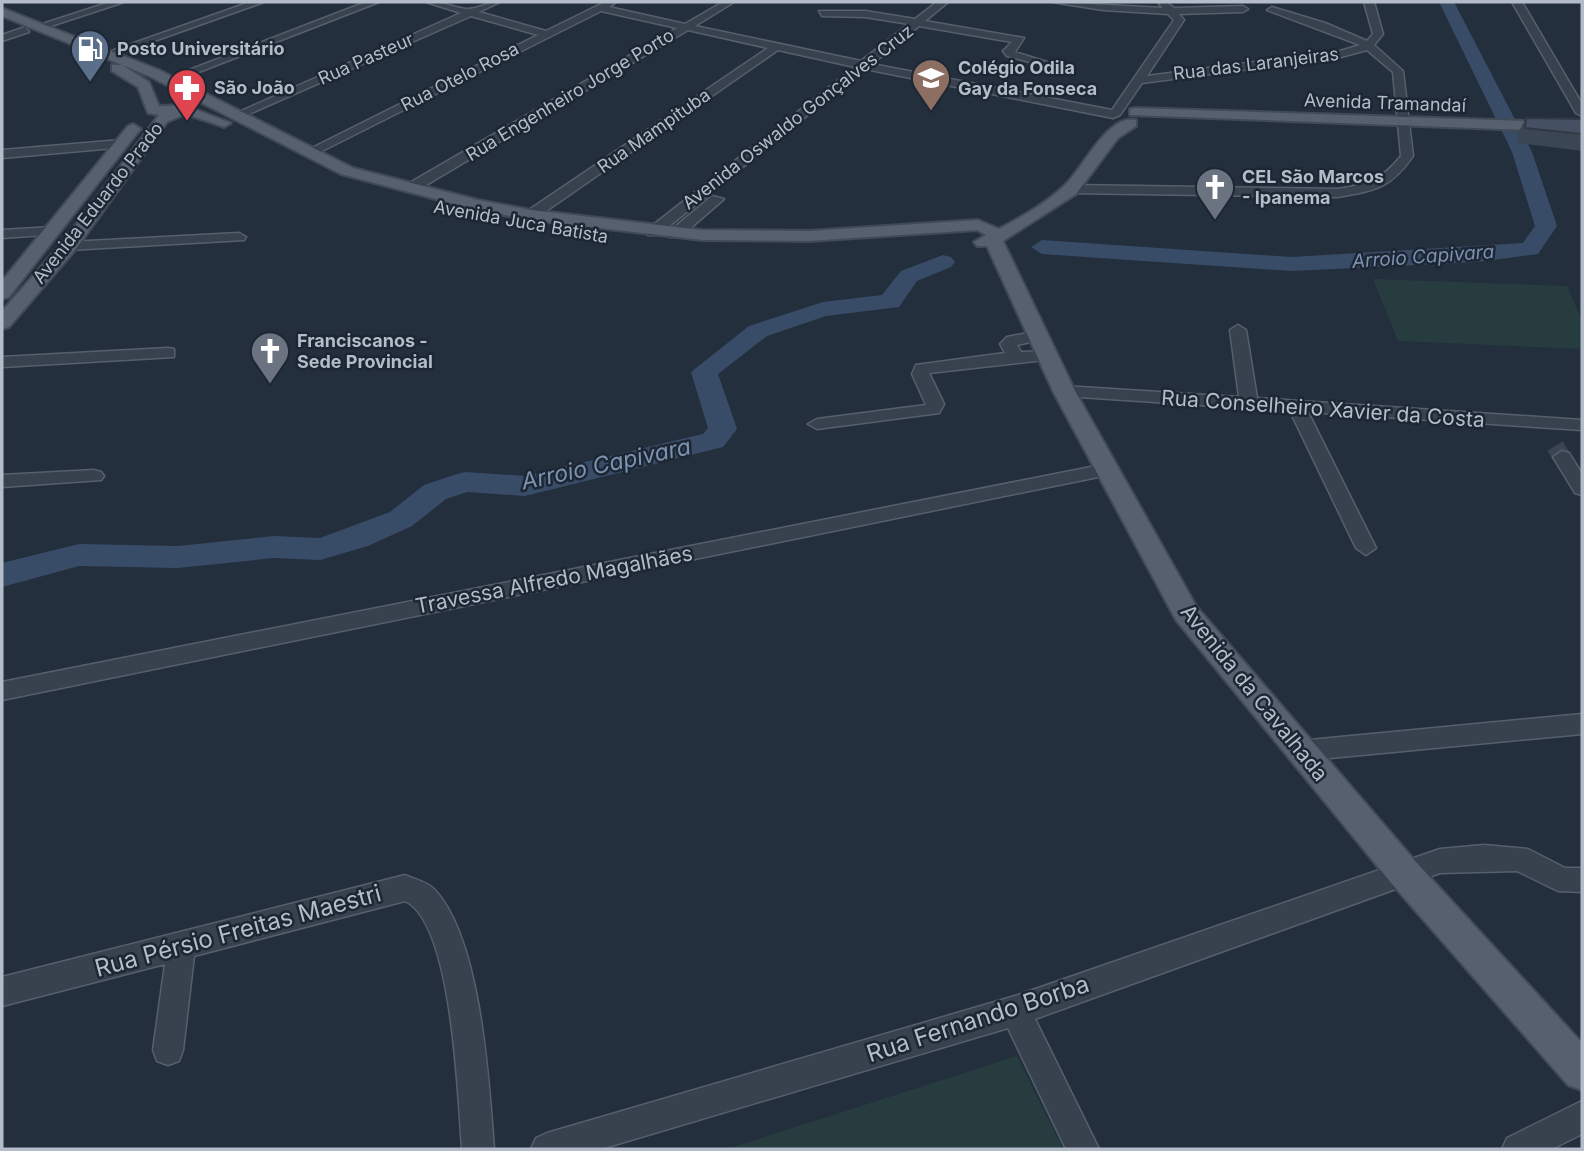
<svg xmlns="http://www.w3.org/2000/svg" width="1584" height="1151" font-family="Inter,sans-serif">
  <rect width="100%" height="100%" fill="#242f3e"/>
  <path fill="#263c3f" d="M1373,279L1567,286L1582,321V349L1398,341Z
    M1017,1056L1063,1149H727Z"/>
  <g fill="none" stroke-linecap="round" stroke-linejoin="round">
    <path fill="#394c67" fill-rule="evenodd" d="M1439,2H1454L1532,152L1557,226L1538,254L1478,262L1292,271L1042,254L1031,247L1042,240L1292,257L1523,243L1535,226L1512,152Z
      M943,255L951,257L955,262L951,267L917,281L899,307L826,316L767,336L718,374L737,429L723,447L525,496L467,492L446,499L412,526L368,546L320,560L274,558L178,568L79,566L2,587V563L79,544L178,546L274,536L320,538L390,512L424,485L454,475L465,472L525,476L703,434L708,428L691,372L749,326L823,302L882,295L901,271Z"/>
    <path stroke="#3a4453" stroke-width="18" stroke-dasharray="18 9" stroke-linecap="butt" d="M1555,446L1562,457"/>
    <g stroke="#565f6c" stroke-width="3">
      <path id="minor" d="M110,2H124L42,29L33,27Z
        M250,2H264L112,56L103,54Z
        M366,2H379L173,82L163,80Z
        M426,2C441,1 452,7 466,9C476,10 488,2 500,2L479,12L546,31L605,2L615,3L609,7L685,24L723,2H734L695,26L861,61L909,24L865,17L822,16L819,11H865L915,19L937,2H948L925,21L1024,38L1015,52L1050,63L1045,66L1007,56L1003,51L1012,42L919,26L872,64L1112,110L1174,20L1168,14L1103,10L1052,2L1163,8L1159,4L1166,2L1174,8L1243,6L1248,9L1243,12L1179,14L1184,20L1147,76L1340,51L1360,45L1267,10L1272,7L1325,23L1367,41L1373,34L1364,2H1374L1383,34L1374,45L1403,71L1413,156C1390,189 1376,190 1338,197L1071,193L1064,189L1071,185L1338,189C1368,184 1382,180 1401,156L1393,72L1367,50L1341,57L1142,83L1120,115L1113,118L865,69L658,235H648V229L855,67L778,50L536,218H526V212L768,48L688,30L416,191H406V185L677,28L601,11L312,156L302,153L538,35L471,16L240,118L230,116L461,13Z
        M1512,2H1522L1582,104V116L1576,113Z
        M25,27L29,32L2,41V35Z
        M121,140L125,141V147L2,158V150Z
        M712,196L724,199L680,237H670V231Z
        M53,227L58,228V234L2,238V230Z
        M239,233L246,237L244,240L69,250L62,246L69,242Z
        M1238,325L1246,330L1257,398L1582,420V430L1308,412L1376,548L1366,555L1356,548L1290,411L1064,396L1055,391L1064,386L1239,397L1230,330Z
        M1038,331L1044,333V339L1017,345L1021,352L1053,351V359L929,373L944,404L939,413L817,429L808,424L817,419L926,405L912,374L916,365L1005,353L1000,344L1007,337Z
        M168,348L174,349V357L2,367V357Z
        M1562,451L1569,453L1582,474V495L1575,493L1553,457Z
        M1106,464L1113,466L1115,470L1113,474L2,700V682Z
        M94,470L101,472L104,476L101,480L2,487V475Z
        M1582,714V734L1299,761L1290,758L1287,751L1290,744L1299,741Z
        M1484,845L1528,849L1565,868H1582V892L1558,891L1517,871L1440,873L1035,1019L1099,1149H1066L1008,1028L601,1149H531L536,1138L547,1133L1015,996L1440,849Z
        M405,875C414,879 427,882 434,889C481,938 489,1082 494,1149H462C458,1099 453,923 405,901L194,956L183,1050L179,1061L168,1065L157,1061L153,1050L165,964L2,1006V977Z
        M1582,1101V1134L1552,1149H1502L1507,1138Z"/>
    </g>
    <g stroke="#414a57" stroke-width="4">
      <path id="major" d="M2,8L159,70L353,168L478,200L531,210L702,230L809,231L978,220L999,229C1021,217 1045,204 1063,187C1082,171 1107,113 1136,120V126L1118,138L1076,194L1003,241L1075,391L1196,606L1416,862L1582,1043V1090L1568,1085L1392,884L1176,620L1053,391L987,246H977L974,242L986,235L977,230L809,241L702,240L531,220L477,210L341,174L149,76L2,16Z
        M112,65H122L149,82L159,106L184,105L231,123L224,127L192,116H181L167,122L75,250L9,327L2,329V311L63,242L159,115L148,113L138,87L112,71Z
        M1135,108L1582,123V132L1130,115V109Z
        M133,124L141,129L138,132L9,297L2,299V281L128,126Z"/>
    </g>
    <use href="#minor" fill="#38414e" fill-rule="evenodd"/>
    <use href="#major" fill="#56606e" fill-rule="evenodd"/>
  </g>
  <path fill="#3b4654" d="M1526,118L1582,119V151L1517,143L1518,133Z"/>
  <path fill="#455162" stroke="#303945" stroke-width="2" d="M1526,118L1582,119V134L1525,128Z"/>
  <defs>
    <g id="fuel-pin" transform="scale(2.0125)"><path d="M0 17L-7.5 6A9.5 9.5 0 1 1 7.5 6Z" fill="#5c6f8a" stroke="#1d2633"/><path d="M-5.5-6h7V0h2V4h1.3V-2.5L3-4.5l.8-.8L6-3V5H2.5V1h-1V6h-7ZM-4.2-4.7v3.2H.2V-4.7Z" fill="#fff"/></g>
    <g id="school-pin" transform="scale(2.0125)"><path d="M0 17L-7.5 6A9.5 9.5 0 1 1 7.5 6Z" fill="#8d6e63" stroke="#1d2633"/><path d="M0-5L7-2L0 1L-7-2ZM-4 1L0 2.5L4 1V4Q0 6-4 4Z" fill="#fff"/></g>
    <g id="pharmacy-pin" transform="scale(2.0125)"><path d="M0 17L-7.5 6A9.5 9.5 0 1 1 7.5 6Z" fill="#e0444e" stroke="#1d2633"/><path d="M-2-6h4v4h4v4h-4v4h-4v-4h-4v-4h4Z" fill="#fff"/></g>
    <g id="church-pin" transform="scale(2.0125)"><path d="M0 17L-7.5 6A9.5 9.5 0 1 1 7.5 6Z" fill="#6b7280" stroke="#1d2633"/><path d="M-1.2-6h2.4v3.5h3.3v2.4h-3.3V6h-2.4V-.1h-3.3v-2.4h3.3Z" fill="#fff"/></g>
  </defs>
  <g fill-rule="evenodd">
    <use href="#fuel-pin" x="90" y="49"/>
    <use href="#school-pin" x="931" y="78"/>
    <use href="#pharmacy-pin" x="187" y="88"/>
    <use href="#church-pin" x="1215" y="187"/>
    <use href="#church-pin" x="270" y="351"/>
  </g>
  <g text-anchor="middle" stroke-width="5" stroke-linejoin="round" paint-order="stroke">
    <g font-size="18" font-weight="bold" fill="#b4bcc9" stroke="#1d2633" text-anchor="start">
      <text x="117" y="55">Posto Universitário</text>
      <text x="958" y="74">Colégio Odila<tspan x="958" dy="21">Gay da Fonseca</tspan></text>
      <text x="214" y="94">São João</text>
      <text x="1242" y="183">CEL São Marcos<tspan x="1242" dy="21">- Ipanema</tspan></text>
      <text x="297" y="347">Franciscanos -<tspan x="297" dy="21">Sede Provincial</tspan></text>
    </g>
    <g font-size="18" fill="#b4bcc9" stroke="#1d2633">
      <text transform="translate(366 59) rotate(-24)" y="6">Rua Pasteur</text>
      <text transform="translate(1256 64) rotate(-7)" y="6">Rua das Laranjeiras</text>
      <text transform="translate(460 77) rotate(-27)" y="6">Rua Otelo Rosa</text>
      <text transform="translate(570 95) rotate(-31)" y="6">Rua Engenheiro Jorge Porto</text>
      <text transform="translate(1385 103) rotate(2)" y="6">Avenida Tramandaí</text>
      <text transform="translate(798 117) rotate(-38)" y="6">Avenida Oswaldo Gonçalves Cruz</text>
      <text transform="translate(654 131) rotate(-35)" y="6">Rua Mampituba</text>
      <text transform="translate(98 203) rotate(-52)" y="6">Avenida Eduardo Prado</text>
      <text transform="translate(521 222) rotate(10)" y="6">Avenida Juca Batista</text>
    </g>
    <g font-size="19" font-style="italic" fill="#7c92b1" stroke="#1d2633">
      <text transform="translate(1423 256) rotate(-4)" y="7">Arroio Capivara</text>
    </g>
    <g font-size="21" fill="#b4bcc9" stroke="#1d2633">
      <text transform="translate(1323 409) rotate(4)" y="7">Rua Conselheiro Xavier da Costa</text>
      <text transform="translate(554 580) rotate(-11)" y="7">Travessa Alfredo Magalhães</text>
      <text transform="translate(1254 693) rotate(51)" y="7">Avenida da Cavalhada</text>
    </g>
    <g font-size="23" font-style="italic" fill="#7c92b1" stroke="#1d2633">
      <text transform="translate(606 464) rotate(-12)" y="8">Arroio Capivara</text>
    </g>
    <g font-size="24" fill="#b4bcc9" stroke="#1d2633">
      <text transform="translate(238 931) rotate(-15)" y="8">Rua Pérsio Freitas Maestri</text>
      <text transform="translate(978 1019) rotate(-18)" y="8">Rua Fernando Borba</text>
    </g>
  </g>
  <rect width="1584" height="1151" fill="none" stroke="#b4bcc9" stroke-width="7"/>
</svg>
